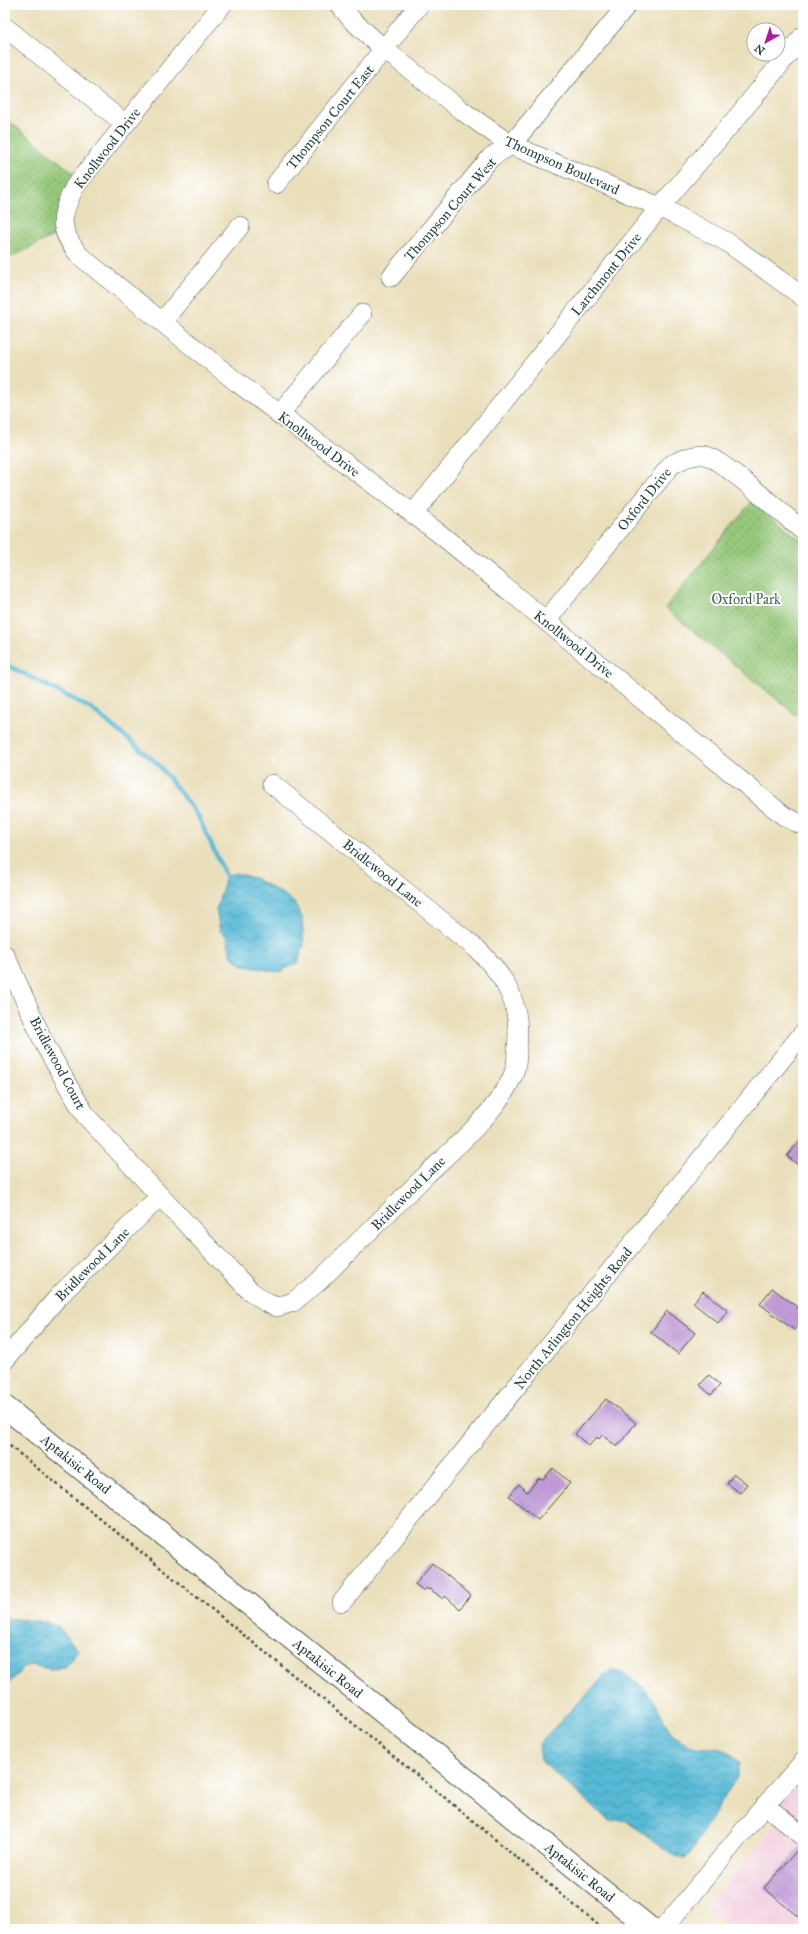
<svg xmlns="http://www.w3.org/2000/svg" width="808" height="1934" font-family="'IM FELL Great Primer',serif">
  <defs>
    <pattern id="green-dots" width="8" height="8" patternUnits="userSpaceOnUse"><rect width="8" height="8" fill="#96c879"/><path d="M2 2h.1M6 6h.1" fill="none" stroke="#7aa464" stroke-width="1.8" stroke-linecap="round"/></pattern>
    <pattern id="water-waves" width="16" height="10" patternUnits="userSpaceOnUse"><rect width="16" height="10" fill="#57b9d6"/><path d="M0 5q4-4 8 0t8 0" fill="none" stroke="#4798ae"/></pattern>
    <pattern id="building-hatch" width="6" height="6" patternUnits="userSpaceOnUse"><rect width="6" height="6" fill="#c59edc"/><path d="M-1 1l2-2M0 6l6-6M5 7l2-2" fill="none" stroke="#9f82b3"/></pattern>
  </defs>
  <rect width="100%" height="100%" fill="#fff"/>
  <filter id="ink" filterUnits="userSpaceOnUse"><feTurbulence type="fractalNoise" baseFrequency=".025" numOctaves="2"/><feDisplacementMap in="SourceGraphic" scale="8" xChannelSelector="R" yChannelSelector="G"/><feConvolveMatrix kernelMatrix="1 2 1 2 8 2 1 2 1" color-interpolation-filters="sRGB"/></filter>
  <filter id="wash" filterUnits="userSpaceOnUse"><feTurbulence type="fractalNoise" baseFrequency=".012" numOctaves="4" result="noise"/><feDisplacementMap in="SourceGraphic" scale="16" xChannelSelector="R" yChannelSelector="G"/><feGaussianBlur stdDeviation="0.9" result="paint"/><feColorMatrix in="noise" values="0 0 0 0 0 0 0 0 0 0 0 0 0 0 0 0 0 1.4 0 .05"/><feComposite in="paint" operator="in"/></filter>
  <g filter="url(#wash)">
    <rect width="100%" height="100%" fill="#eadfbb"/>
    <path fill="#f3cfdf" d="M803,1771V1929H732L706,1908L770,1832L781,1798Z"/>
    <path fill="url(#green-dots)" stroke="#5a8256" d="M5,118L76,175L57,234L5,260Z
      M752,501L803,542V706L796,715L665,608Z"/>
    <path fill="url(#water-waves)" stroke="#3b7b85" d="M235,873L254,878L285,895L295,904L302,917L304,944L298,963L279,972L244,966L232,957L226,936L220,931L216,910L226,876Z
      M5,1618L47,1622L59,1627L78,1650L65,1668L50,1669L30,1665L23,1668L5,1688Z
      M611,1669C626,1673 644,1686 653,1699C665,1717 664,1731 685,1743C704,1754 724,1739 740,1763L737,1777L689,1855L684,1859L673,1855L626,1821L619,1820L609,1821L541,1761L539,1745L542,1740Z"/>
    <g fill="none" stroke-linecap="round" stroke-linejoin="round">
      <path stroke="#57b9d6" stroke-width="4.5" d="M5,664L92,709L158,764L198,816L226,876"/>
    </g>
    <g id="blocks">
      <path fill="url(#building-hatch)" d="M803,1136V1169L787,1156Z
        M772,1288L803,1311V1317L794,1330L760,1304Z
        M703,1291L728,1311L718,1323L693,1303Z
        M667,1311L695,1333L678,1354L651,1332Z
        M709,1375L720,1385L711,1395L700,1385Z
        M606,1399L636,1423L617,1447L602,1435L599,1439L597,1437L589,1446L575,1434Z
        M553,1468L570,1483L538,1520L509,1496L519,1484L527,1492L539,1478L543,1479Z
        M734,1474L747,1484L740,1493L727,1483Z
        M432,1563L471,1595L460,1609L445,1596L443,1599L430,1589L429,1590L426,1588L424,1591L415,1584Z
        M800,1847H803V1921L764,1888Z"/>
    </g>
  </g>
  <g filter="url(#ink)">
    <use href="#blocks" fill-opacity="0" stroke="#3d5548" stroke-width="1"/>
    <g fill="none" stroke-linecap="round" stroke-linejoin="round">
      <g stroke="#3d5548" stroke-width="20">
        <path id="minor" d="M222,5L75,186C60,217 57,228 80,256L238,383L440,534L784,816L800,824L803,823
          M340,5L352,20L384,49L461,110L511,145L660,207L727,242L803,297
          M5,27L125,124
          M276,184L419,5
          M391,277L491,157L511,145L627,5
          M162,322L240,226
          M279,415L362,314
          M413,514L660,207L738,116L803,36
          M546,621L671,465C681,460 691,454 703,455C719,456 786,517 803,531
          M5,955L45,1045L71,1091L86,1116L160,1196L249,1290L267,1303L277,1307L293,1302L318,1282C354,1246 390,1211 426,1175C452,1150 506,1104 515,1069C517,1063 517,1055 517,1048C522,1006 507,978 477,949L272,784
          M5,1360L58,1297L160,1196
          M342,1602L803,1033
          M765,1805L803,1836
          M663,1929L755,1817L803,1762"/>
      </g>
      <g stroke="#3d5548" stroke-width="24">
        <path id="major" d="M5,1407L651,1929"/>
      </g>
      <path stroke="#3d5548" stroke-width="2.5" stroke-dasharray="3 3" stroke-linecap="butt" d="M5,1442L444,1797L603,1929"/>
      <use href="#minor" stroke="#fff" stroke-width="19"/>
      <use href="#major" stroke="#fff" stroke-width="22"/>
    </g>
  </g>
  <g text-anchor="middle" stroke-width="4" stroke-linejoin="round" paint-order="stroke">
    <g font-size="14" fill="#1f3d34" stroke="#fff">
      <text transform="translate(330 117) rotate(-51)" y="5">Thompson Court East</text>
      <text transform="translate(107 148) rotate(-52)" y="5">Knollwood Drive</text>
      <text transform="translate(562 165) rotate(24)" y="5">Thompson Boulevard</text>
      <text transform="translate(450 209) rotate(-49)" y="5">Thompson Court West</text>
      <text transform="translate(606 274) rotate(-51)" y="5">Larchmont Drive</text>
      <text transform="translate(319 444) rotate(37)" y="5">Knollwood Drive</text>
      <text transform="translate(644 499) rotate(-51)" y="5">Oxford Drive</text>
      <text transform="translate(574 644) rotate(39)" y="5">Knollwood Drive</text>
      <text transform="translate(383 873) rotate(39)" y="5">Bridlewood Lane</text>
      <text transform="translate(58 1063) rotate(62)" y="5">Bridlewood Court</text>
      <text transform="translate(408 1193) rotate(-45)" y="5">Bridlewood Lane</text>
      <text transform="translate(92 1264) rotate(-45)" y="5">Bridlewood Lane</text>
      <text transform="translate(573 1318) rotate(-51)" y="5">North Arlington Heights Road</text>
      <text transform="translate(76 1464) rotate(39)" y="5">Aptakisic Road</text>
      <text transform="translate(328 1668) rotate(39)" y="5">Aptakisic Road</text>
      <text transform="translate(580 1872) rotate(39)" y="5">Aptakisic Road</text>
    </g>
    <g font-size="14" fill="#3d6045" stroke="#fff">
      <text x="746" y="604">Oxford Park</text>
    </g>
  </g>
  <rect width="808" height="1934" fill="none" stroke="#fff" stroke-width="20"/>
  <g transform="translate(766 42) rotate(219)"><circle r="19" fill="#ffffff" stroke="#a5b1ae"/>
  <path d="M0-3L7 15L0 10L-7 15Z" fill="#b5179e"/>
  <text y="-6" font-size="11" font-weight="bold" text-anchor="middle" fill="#1f3d34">N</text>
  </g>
</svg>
